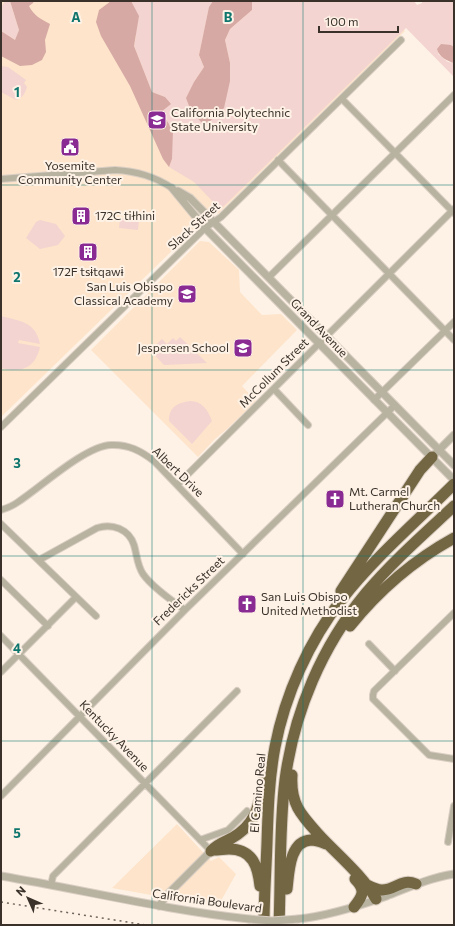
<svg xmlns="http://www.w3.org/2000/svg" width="455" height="926" font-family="Commissioner,sans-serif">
  <rect width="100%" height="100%" fill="#fef2e6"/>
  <path fill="#fde4ca" d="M1,1H375L405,31L218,214L214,210L1,417Z
    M200,241L209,242L239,270L240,292L262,315L281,314L297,330L242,386L256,401L227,429L215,439L198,457L91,350Z
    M177,824L211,861L219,857L236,874L218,906L179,899L178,895L156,893L151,895L112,888Z"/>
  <path fill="#f4d4d0" d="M5,1H10L19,30L15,40L1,31V8Z
    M131,1H213L209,8L199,55L204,67L194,82L230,63L225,40L230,29L252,10V1H414L417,5L422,3V1H454V47L451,45L438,54L448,62L454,63V77L406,28L223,207L219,208L194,182L169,167L172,159L161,112L165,97L152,92L134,46L136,36L134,7Z
    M1,66L8,67L26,80L24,83L27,87C25,93 23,98 16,100L1,92Z
    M120,218L139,220L138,230L119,228Z
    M40,220L56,224L65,236L58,245L40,249L26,238L36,222Z
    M1,316C20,321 36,322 40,344L19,340L18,343L40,347C35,369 20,373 1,368Z
    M180,337L207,363L164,365L150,350L162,339L167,344L173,338L176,341Z
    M190,401C202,401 208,410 212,421L192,444L169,421C169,407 177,403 190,401Z"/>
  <path fill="#d6a9a4" d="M10,1H34L33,3L29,6C34,16 41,19 50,24L45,40L46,52L42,60L32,65L20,66L1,56V31L15,40L19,30Z
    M111,1H131L139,16L134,46L152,92L165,97L171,104L161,112L173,130L172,159L169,167L163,159L130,86L101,36L96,22L99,10Z
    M213,1H252V10L230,29L225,40L230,63V81L224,108L208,123H202L191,111L186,98L194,82L204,67L199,55L209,7Z
    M441,44L451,45L454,47V63C447,61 439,57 437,49Z"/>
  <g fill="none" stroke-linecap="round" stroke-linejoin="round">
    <g stroke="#dbcfc4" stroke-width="8">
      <path id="minor" d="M342,99L454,213
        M278,160L454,340
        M1,179L115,170C136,171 154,176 172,188
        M269,277L454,95
        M274,389L308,425
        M374,400L454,322
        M1,427L205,228L221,217L401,40
        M177,485L454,209
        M1,510C7,508 13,506 18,502C41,487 85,446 111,445C128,444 141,451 154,461L243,554
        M1,524L96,616
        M39,560L97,528C112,523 129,529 134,545C137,555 137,565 143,574C152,587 172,601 185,610
        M1,580L48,626
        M454,613L374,691L373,695V699L429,755L454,759
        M1,636L211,851
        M369,644L395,671
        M1,672L76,597
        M1,796L185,610L395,405
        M200,840L228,830L247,811
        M448,842L454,806
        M51,885L53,876L237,691"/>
    </g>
    <g stroke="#dbcfc4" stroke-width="9">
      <path id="tertiary" d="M172,188L205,228L454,480
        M178,191L190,198L454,465
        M436,453L454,435
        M1,876C84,890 165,910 249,919
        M159,906L167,895L211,851
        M298,919C328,916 356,907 384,897C407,888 429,878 454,874"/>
    </g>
    <g stroke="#dbcfc4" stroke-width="13">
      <path id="motorway" d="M341,591L420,470L432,457
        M350,626C379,590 414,560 454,538
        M292,775C290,805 302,816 321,837C339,856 363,876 376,899
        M213,850C219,850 224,849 229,849C253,849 258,867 260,886
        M211,851C217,844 224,842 232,838C257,824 259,804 264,779
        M367,885C371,887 377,890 382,890C396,890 401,878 416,884
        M287,889C289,873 289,841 311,840C317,840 321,842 326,844
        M354,907C363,896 366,890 355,879
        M264,925C264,898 266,871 267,843C268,811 269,779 275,747C285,695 309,641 342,599C375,557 416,522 454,484
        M279,925C281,877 279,828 285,780C294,712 322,646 366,593C392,562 424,534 454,506"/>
    </g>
    <use href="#minor" stroke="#b8b2a1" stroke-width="6"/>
    <use href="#tertiary" stroke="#b8b2a1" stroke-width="7"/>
    <use href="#motorway" stroke="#736643" stroke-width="11"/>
    <path stroke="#6f655c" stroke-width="1.5" stroke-dasharray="2 4" stroke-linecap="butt" d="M1,902L146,925"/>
    <g stroke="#dbcfc4" stroke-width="9" stroke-linecap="butt">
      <path id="tertiary-bridge" d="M249,919L272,921L298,919"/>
    </g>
    <use href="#tertiary-bridge" stroke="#b8b2a1" stroke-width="7"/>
  </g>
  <path fill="none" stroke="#0f766e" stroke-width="1" stroke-opacity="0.55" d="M152,1V925M303,1V925M1,185H454M1,370H454M1,556H454M1,741H454"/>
  <defs>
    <g id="university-square" transform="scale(1)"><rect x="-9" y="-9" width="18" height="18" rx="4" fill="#8a2b94" stroke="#fef2e6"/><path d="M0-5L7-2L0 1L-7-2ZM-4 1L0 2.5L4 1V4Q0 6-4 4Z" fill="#fff"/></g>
    <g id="civic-square" transform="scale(1)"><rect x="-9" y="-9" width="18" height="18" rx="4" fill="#8a2b94" stroke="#fef2e6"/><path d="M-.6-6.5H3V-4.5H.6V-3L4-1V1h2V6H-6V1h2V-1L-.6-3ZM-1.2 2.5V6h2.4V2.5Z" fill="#fff"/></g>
    <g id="building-square" transform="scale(1)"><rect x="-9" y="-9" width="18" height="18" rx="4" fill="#8a2b94" stroke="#fef2e6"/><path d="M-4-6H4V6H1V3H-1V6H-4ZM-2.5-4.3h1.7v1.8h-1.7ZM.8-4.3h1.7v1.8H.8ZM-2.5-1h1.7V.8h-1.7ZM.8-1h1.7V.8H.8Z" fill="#fff"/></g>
    <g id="school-square" transform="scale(1)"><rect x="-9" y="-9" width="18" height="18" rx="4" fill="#8a2b94" stroke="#fef2e6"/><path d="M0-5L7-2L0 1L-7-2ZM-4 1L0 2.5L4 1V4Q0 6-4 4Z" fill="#fff"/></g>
    <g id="church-square" transform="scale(1)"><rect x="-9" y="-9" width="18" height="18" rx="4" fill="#8a2b94" stroke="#fef2e6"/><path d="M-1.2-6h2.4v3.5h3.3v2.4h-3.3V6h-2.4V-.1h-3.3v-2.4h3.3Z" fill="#fff"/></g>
  </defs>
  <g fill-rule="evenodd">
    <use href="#university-square" x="157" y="120"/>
    <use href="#civic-square" x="70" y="147"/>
    <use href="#building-square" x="81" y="216"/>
    <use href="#building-square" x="88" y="252"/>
    <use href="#school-square" x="187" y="294"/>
    <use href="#school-square" x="243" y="348"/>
    <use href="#church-square" x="335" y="499"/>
    <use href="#church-square" x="247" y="604"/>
  </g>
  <g text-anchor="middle" stroke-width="4" stroke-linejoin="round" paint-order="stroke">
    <g font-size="12" fill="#3a322a" stroke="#fef2e6" text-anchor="start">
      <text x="171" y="117">California Polytechnic<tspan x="171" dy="14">State University</tspan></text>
      <text x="70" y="170" text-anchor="middle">Yosemite<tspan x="70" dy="14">Community Center</tspan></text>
      <text x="95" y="220">172C tiłhini</text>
      <text x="88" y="276" text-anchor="middle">172F tsɨtqawɨ</text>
      <text x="173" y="291" text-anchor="end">San Luis Obispo<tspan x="173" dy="14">Classical Academy</tspan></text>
      <text x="229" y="352" text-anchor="end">Jespersen School</text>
      <text x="349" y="496">Mt. Carmel<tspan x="349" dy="14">Lutheran Church</tspan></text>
      <text x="261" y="601">San Luis Obispo<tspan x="261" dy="14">United Methodist</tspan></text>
    </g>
    <g font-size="12" fill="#3a322a" stroke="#fef2e6">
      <text transform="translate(194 226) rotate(-42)" y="4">Slack Street</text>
      <text transform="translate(319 328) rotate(46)" y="4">Grand Avenue</text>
      <text transform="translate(274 373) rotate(-45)" y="4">McCollum Street</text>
      <text transform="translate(178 472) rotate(44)" y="4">Albert Drive</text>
      <text transform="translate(189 591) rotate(-44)" y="4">Fredericks Street</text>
      <text transform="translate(114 736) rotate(46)" y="4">Kentucky Avenue</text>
      <text transform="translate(258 793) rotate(-85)" y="4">El Camino Real</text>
      <text transform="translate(207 901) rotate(8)" y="4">California Boulevard</text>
    </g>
  </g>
  <g font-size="13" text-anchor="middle" font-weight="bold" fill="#0f766e" stroke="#fef2e6" stroke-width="4" stroke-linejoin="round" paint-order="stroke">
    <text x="76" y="22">A</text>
    <text x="228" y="22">B</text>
    <text x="17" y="97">1</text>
    <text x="17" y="282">2</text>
    <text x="17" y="468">3</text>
    <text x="17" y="653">4</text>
    <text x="17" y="838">5</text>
  </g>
  <rect width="455" height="926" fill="none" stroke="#3a322a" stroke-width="4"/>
  <g transform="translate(28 898) rotate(315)" stroke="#fef2e6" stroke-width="3" paint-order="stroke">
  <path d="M0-3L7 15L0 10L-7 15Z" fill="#3a322a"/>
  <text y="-6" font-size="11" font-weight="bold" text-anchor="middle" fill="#3a322a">N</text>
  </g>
  <path d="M319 26v6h79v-6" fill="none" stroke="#3a322a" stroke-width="2"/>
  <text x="325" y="26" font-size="12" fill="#3a322a" stroke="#fef2e6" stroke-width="3" paint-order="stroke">100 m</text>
</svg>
